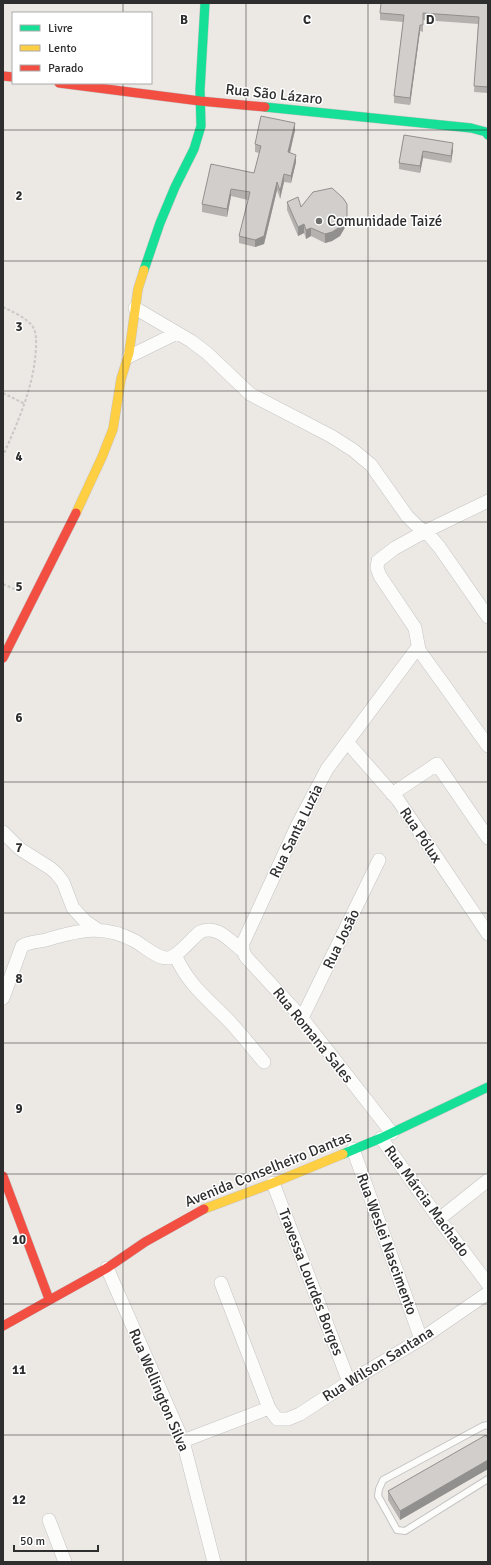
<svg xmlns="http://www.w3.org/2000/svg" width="491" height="1565" font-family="Signika,sans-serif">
  <rect width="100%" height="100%" fill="#ece8e4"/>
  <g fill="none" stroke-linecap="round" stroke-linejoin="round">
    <g stroke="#c5c4c5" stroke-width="8">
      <path id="lane" d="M488,1425L483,1426L383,1480L379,1489L378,1496L397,1530L405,1531L488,1479"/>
    </g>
    <g stroke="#c5c4c5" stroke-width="14">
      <path id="street" d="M135,308L191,341L207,353L250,394L331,436L353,450L371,465L407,516L416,525L430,536L440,548L488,617
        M128,357L177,333
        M488,501L424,532L395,548L378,561L377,568L380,576L415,628L419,650L424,657L488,746
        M347,742L398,800L488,934
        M392,794L437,764L488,838
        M3,832L20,849L50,868L56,873L63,882L73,908L85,921L98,930
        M175,955C189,986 207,998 230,1022C242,1035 253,1049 264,1062
        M3,998L22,946C30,941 41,942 49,939C80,930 104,924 135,941C144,946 156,958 167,958C177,958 192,938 200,932C217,924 230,941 243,951
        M302,1018L379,860
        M392,1133L302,1018L246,957L243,951V943L298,824L327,769L418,647
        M381,1138L439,1219L488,1284
        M353,1149L421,1339
        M273,1183L349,1382
        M439,1219L488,1180
        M107,1268L183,1441L214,1562
        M269,1408L277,1419H288L300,1414L349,1382L421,1339L488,1293
        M183,1441L269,1408L221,1283
        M49,1520L65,1562"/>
    </g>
    <g stroke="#c5c4c5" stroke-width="10">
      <path id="fast" d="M265,107L471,128L486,132L488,135
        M144,270L160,223L175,187L194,149L201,126L200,90L205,3
        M343,1154L381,1138L488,1087"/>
    </g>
    <g stroke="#c5c4c5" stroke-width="10">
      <path id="slow" d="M76,513L102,457L113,429L121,379L129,353L138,289L144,270
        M204,1209L273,1183L343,1154"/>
    </g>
    <g stroke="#c5c4c5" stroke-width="10">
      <path id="jam" d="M3,76L13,77
        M59,83L200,101L265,107
        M3,658L76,513
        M3,1176L49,1299
        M3,1326L107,1268L145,1242L204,1209"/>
    </g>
    <path stroke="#c9c9c8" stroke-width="2" stroke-dasharray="3 2" stroke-linecap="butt" d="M3,307C13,312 27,318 33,327C37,334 36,341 36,348C34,387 18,421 3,456
      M3,393L25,404
      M3,584L21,592"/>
    <use href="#lane" stroke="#fcfcfb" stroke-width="6"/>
    <use href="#street" stroke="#fcfcfb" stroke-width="13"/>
    <use href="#fast" stroke="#16e098" stroke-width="9"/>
    <use href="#slow" stroke="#ffcf43" stroke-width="9"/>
    <use href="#jam" stroke="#f24e42" stroke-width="9"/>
  </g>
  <path fill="#b4b1af" d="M488,3V93L474,92L478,24L423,20V32L420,31L410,105L394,103V96L403,22L380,20V13Z
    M295,130L290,153L296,162L291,183L284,182L280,199L277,190L264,244L255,247L239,243V236L248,200L231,196L227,217L202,212V204L254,173L259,153L255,152V144Z
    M404,135L453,150L451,163L423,158L420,173L399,169V163Z
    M287,202L301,207L347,224L340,236L332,241L325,243L311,236L306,239L304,233L298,236L287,210Z
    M488,1439V1469L400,1520L388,1500V1491Z"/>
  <path fill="#92908e" d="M420,25V31L410,105V98Z
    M295,123V130L288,160V152Z
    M453,143V150L451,163V156Z
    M423,151V158L420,173V166Z
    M296,155V162L291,183V176Z
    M284,174V182L280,199V191Z
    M277,182V190L264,244L255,247V240Z
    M231,189V196L227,217V209Z
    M347,204V224L340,236L332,241L325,243V234Z
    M304,224V233L298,236V227Z
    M311,228V236L306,239V230Z
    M488,1460V1469L400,1520V1511Z"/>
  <path fill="#d1cecb" stroke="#92908e" d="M381,3H488V87L474,86L479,17L423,13V25H420L410,98L394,96L404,15L380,13Z
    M261,116L295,123L288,152L296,155L291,176L284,174L280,191L277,182L264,236L255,240L239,236L250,192L231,189L227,209L202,204L211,164L254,173L261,146L255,144Z
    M404,135L453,143L451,156L423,151L420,166L399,163Z
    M332,188L343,198L347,204V216L340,227L332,232L325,234L311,228L306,230L304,224L298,227L287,202L298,197L301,207L313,192Z
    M486,1435L488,1439V1460L400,1511L388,1491Z"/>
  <path fill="none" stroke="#2e2e2e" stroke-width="1" stroke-opacity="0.55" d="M123,3V13M246,3V1562M368,3V1562M123,83V1562M3,130H488M3,261H488M3,391H488M3,522H488M3,652H488M3,782H488M3,913H488M3,1043H488M3,1174H488M3,1304H488M3,1435H488"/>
  <circle fill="#706f6e" stroke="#fff" stroke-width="1.5" cx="319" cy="221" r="4"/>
  <g text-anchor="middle" stroke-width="3" stroke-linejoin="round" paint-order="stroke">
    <g font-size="15" fill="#2e2e2e" stroke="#fff">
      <text transform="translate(274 94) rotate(6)" y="5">Rua São Lázaro</text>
      <text transform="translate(296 831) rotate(-64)" y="5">Rua Santa Luzia</text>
      <text transform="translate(421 835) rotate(56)" y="5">Rua Pólux</text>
      <text transform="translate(341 939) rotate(-64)" y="5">Rua Josão</text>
      <text transform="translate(313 1035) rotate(51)" y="5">Rua Romana Sales</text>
      <text transform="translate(268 1169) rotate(-22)" y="5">Avenida Conselheiro Dantas</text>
      <text transform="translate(427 1201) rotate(54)" y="5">Rua Márcia Machado</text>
      <text transform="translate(387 1244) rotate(70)" y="5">Rua Weslei Nascimento</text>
      <text transform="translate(311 1282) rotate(69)" y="5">Travessa Lourdes Borges</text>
      <text transform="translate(378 1364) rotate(-32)" y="5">Rua Wilson Santana</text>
      <text transform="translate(159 1390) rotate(67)" y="5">Rua Wellington Silva</text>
    </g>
    <g font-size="15" fill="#2e2e2e" stroke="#fff" text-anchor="start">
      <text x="327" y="226">Comunidade Taizé</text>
    </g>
  </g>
  <g font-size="13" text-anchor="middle" font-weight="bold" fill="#2e2e2e" stroke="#fff" stroke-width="3" stroke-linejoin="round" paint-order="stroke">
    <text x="184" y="24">B</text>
    <text x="307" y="24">C</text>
    <text x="430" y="24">D</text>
    <text x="19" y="200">2</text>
    <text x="19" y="331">3</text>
    <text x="19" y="461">4</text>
    <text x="19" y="591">5</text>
    <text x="19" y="722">6</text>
    <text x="19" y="852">7</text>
    <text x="19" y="983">8</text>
    <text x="19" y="1113">9</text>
    <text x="19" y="1244">10</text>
    <text x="19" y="1374">11</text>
    <text x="19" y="1504">12</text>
  </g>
  <rect width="491" height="1565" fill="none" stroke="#2e2e2e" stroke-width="8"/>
  <rect x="12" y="12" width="140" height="72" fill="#ffffff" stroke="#ababab"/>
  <rect x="20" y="25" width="20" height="6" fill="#16e098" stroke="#ababab"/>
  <text x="48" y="32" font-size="12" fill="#2e2e2e">Livre</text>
  <rect x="20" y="45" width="20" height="6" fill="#ffcf43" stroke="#ababab"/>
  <text x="48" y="52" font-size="12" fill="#2e2e2e">Lento</text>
  <rect x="20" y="65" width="20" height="6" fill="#f24e42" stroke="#ababab"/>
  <text x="48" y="72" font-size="12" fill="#2e2e2e">Parado</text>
  <path d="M14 1545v6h84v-6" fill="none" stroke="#2e2e2e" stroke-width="2"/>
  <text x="20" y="1545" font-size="12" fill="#2e2e2e" stroke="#ffffff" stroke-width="3" paint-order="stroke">50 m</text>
</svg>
